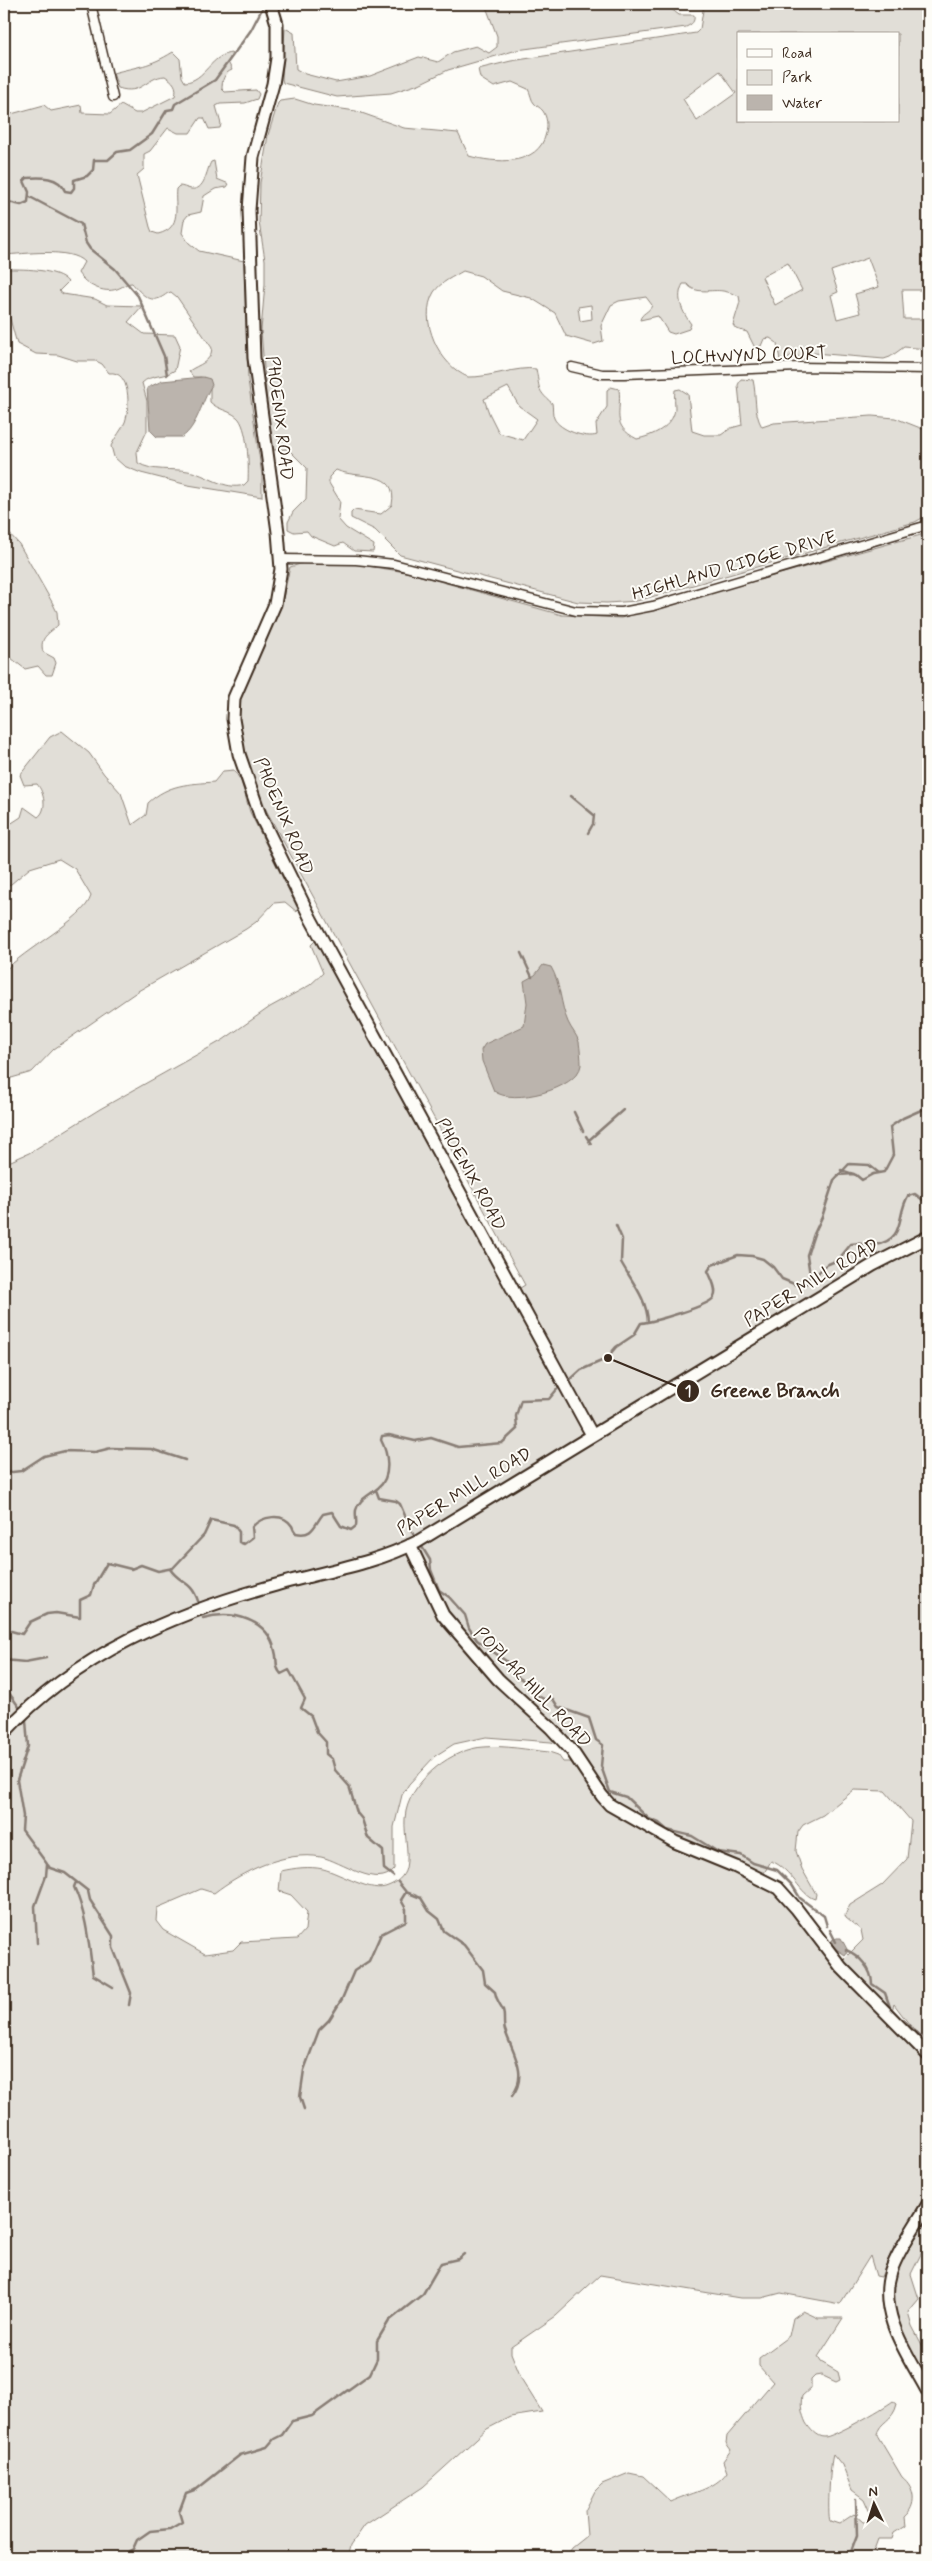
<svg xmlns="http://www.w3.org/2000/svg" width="932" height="2561" font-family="Mynerve,sans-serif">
  <rect width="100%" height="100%" fill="#fdfcf7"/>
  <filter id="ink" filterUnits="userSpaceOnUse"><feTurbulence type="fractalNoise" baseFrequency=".02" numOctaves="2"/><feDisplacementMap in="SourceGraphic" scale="10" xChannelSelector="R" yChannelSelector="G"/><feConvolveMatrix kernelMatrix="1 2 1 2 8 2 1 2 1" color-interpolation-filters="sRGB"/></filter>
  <g filter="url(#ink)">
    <path fill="#e1ded7" stroke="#8e847a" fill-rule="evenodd" d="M485,4H665L679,15H694C695,22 692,24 686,27L517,50L448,70L419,84L391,93L337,97L283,83L282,79L285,28L294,33L296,69L305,74L336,82L370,76L419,57L438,62L453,52L476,46L489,53L497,47V36Z
      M704,4H928V290H902L904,319H928V349L904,347L890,357L884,359L814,353L806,359H801L795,353L786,359L780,360L777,343L770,338L764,339L761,346L755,348L747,332L736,329L733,325L740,302L739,296C734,294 729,292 723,291C712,289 695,295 687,284H683C675,298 683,313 691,324L689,329L674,334L668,332L658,316L640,320C641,313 650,312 652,305L646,297L619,301L611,305L601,326L603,341L594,344L566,336L555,313L531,298L502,291L481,276L463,271C453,277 441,282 434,292C417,320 440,366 468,377C488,378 518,366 536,369C540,387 536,390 552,403C553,408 552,414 554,418C559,430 586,439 597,435L596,424L607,407V390L611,387L619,389C622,413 610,425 637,439C652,436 673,427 675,409C675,403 674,396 675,390L680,389L688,394L692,431L704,435H721L731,428L742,425L738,385L741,379L753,380C757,397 753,411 762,427L774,423L872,416L895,418L928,431V515L915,522L637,601L607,603L578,602L400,555L375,530L351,518V513L354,510L381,514L392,505C399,468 358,480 336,470L329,477V483L340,501L338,519L346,528L374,545L373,552L354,551L343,543L335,546L311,536L307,531L294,532L288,529V522L293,512L306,499L307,468L288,449L274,450L270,445L261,330L265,284V260L259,222L260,183L268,135L278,103L280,101L295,99L314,105L356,111L404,128L458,133L469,156C494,163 539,167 546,133C548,126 547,117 543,111C540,107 536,106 534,103C531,100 531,94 528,89L512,82L494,87L480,78L478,69L511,61L696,33L700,29ZM738,34H898V121H738ZM720,71L736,93L697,121L683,99ZM868,258L879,287L855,294L860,313L837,319L831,295L838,292L831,271ZM788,263L802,290L775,305L762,277ZM591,305L592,319L580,321L578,307ZM508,387L519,406L537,419L523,440L499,433L489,413L484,399Z
      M173,52L180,59L182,77L185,82C205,81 211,54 232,53L228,62L232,70C224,73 222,80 222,89L225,92L256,90L259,94L257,99L245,103L220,104L216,106L221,124L220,128L209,129L204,118H200L190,133H178L168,128L150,151L144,154V169L137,175L150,227L152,232L158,234C183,228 174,206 176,189L179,186C183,186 186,188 191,189C205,191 206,171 211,162L214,161L217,179L229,184L227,187L215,189L204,196L201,212L188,215L184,220L182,233L189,243L199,251L244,261L248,380L262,475V497L188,485L141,473L124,466L114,457L111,446C115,437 122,430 125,422C130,408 131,370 109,373L102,364L96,361H77L58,355L36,354L17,344L10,319L4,310V269C20,269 58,268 68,282L59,291L63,294L95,299L107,305L142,306L128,322L144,334L175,335L180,346L175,370C164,378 151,374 142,383L147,401V431L137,452L138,463C153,472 171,468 188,471C206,474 225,491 244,485L248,481C249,466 248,426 237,417C229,410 218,410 210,402V382L201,377H193L189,371C199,364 211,363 212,348L177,297L171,292C166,293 165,296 160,298C148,303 139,291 132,283C126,283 123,287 117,289C103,294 86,285 78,273L84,262C70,247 23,254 4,255V116L44,105L51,111L81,105L82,113L110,114L121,105L135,113H141L175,96C178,86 173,81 165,76C146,77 142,96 118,88L113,73C138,66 149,67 173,52Z
      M4,502L8,504L4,523L6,530L19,544L52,602L57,612L58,625C49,634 39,637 43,652L54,658L56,663L52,675H46L38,666L25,669L11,658L4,656Z
      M928,533V2042L909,2024L894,2004L889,2020L900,2031L899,2035L928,2063V2190L891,2253L881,2277L876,2276L870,2256L840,2304L781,2293L762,2298H740L600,2275L556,2316L511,2347V2353L522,2380L542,2412L510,2417L487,2429L423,2487L365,2525L351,2545L348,2557H4V1164L29,1153L100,1109L223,1040L270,1007L310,985L323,973L311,945L316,940L510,1294L525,1285L259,797L240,738L236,709L242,687L281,607L290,567L304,563L354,564L406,572L562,615L621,618ZM486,1737L551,1742L567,1747L577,1762H563L558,1755L549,1752C528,1750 505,1745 484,1747C453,1748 413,1779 406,1811C402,1830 410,1850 406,1868C404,1877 396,1883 388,1886C372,1894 340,1873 323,1869C309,1866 295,1868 281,1871L279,1891L291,1895L307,1912L305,1930L297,1939L241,1942L233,1950L205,1954L163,1930L156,1921L157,1908L201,1889L214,1893C241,1872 285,1850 321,1857C341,1861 378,1890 394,1869V1827L402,1795L409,1784L435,1756L454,1744ZM854,1790L885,1791L911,1821L907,1859L882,1885L850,1905L845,1915L846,1918L861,1930L863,1940L842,1961C817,1930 800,1894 764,1873L771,1861C791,1868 801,1896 815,1899L816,1894L802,1869L796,1851L798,1832L803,1825L823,1815Z
      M62,731L89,753L104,774L121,793L132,825L146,815L148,803C168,784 189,784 214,782L223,771L234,770L241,781L250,812L298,909L297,912L285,902L274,903L256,922L246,929L138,991L54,1049L32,1072L8,1079L4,1069V972C22,950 85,919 91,896L75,869L59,859L30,868L11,884L4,886V828L21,817L24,807L38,817C48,810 44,792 37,784L24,785L20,775L50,737Z
      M928,2218V2240L911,2274L919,2299L908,2312L912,2326L928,2356V2379C910,2348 882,2305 898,2268C906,2250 919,2235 928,2218Z
      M803,2311L818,2318H843L818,2357L821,2362L838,2372L840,2380L836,2382L821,2375L815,2376L811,2380V2388L802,2396C800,2406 802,2414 806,2423C810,2429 816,2437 824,2437C832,2438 884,2408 893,2401L897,2404C893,2422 879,2421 877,2435L902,2477C916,2488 917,2506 904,2517L905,2526L894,2533L892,2539H878L874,2550L878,2557H566L572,2548L587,2536L585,2511L595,2491L602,2484L629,2473L643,2476L671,2502C689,2493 715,2490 727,2472L723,2461L731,2450L726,2443L727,2436L773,2382L759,2366V2358L789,2336L793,2318ZM833,2454L842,2465L852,2490L864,2499L872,2517L870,2522H863L854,2514L839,2524L830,2521C827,2514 830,2462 833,2454Z"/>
    <path fill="#bbb4ad" stroke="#887d74" d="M203,377L210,379L212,385C202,400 197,428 182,437H157L150,430L147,388L162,381Z
      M543,965L551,967C561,984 560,1004 568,1022C571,1029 577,1035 579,1042C580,1049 581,1058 581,1065C578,1089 512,1106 494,1091L482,1061L481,1050L485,1044L524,1026L527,1003L524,981L535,975Z
      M837,1938H841L848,1951L845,1955L832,1946V1940Z"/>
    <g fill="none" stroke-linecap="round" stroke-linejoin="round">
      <path stroke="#887d74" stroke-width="2.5" d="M30,197L81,224L86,243L90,249L115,269L138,296L164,356L167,375
        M4,201L21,205L28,202L29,192L24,181L27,178C41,177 59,176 65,191L71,192L74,188V180L87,176L93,170L94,160H108L117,152L130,150L152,134L167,110L173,109L175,104L215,80L251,30L264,5
        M571,796L594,815L593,824L588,833
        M521,953L532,977
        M574,1112L583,1131
        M586,1136L591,1144
        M589,1140L623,1110
        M841,1170L856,1175L862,1180L873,1174L884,1172L893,1155L890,1127L903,1118L928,1107
        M838,1175L854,1174
        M616,1225L622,1239L621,1262C632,1282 647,1299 648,1322
        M810,1275H816L826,1265L838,1260L851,1244C859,1242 867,1246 875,1245C906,1240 896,1216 908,1196L915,1194L928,1204
        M570,1380L581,1370L606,1359L616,1347L634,1335L641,1323C652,1322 710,1306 714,1297C718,1290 711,1278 708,1271L712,1265L738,1255L752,1256L763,1259L773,1267L782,1279L799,1286L807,1283L810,1275L807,1255L814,1234L822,1217L834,1180L849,1164L869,1165L879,1173
        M4,1473L21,1471L44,1456L65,1451L95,1452L111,1448L151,1449L185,1460
        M376,1490L379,1498L396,1501L400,1504L413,1534
        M422,1547L430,1560L431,1570L439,1590L449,1597L465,1615L469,1628L477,1640L506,1661L519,1678L529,1683L538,1696L546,1700L553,1699L558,1707L589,1718L596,1740L603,1745L601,1766L610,1792L626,1797L649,1819L659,1823L667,1830L692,1836L718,1852L741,1855L753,1863L777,1870L792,1885L800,1898L824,1916L827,1926
        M170,1569C180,1584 191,1580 198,1601
        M203,1618C233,1610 268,1619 275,1651C278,1660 274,1666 281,1674L289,1670L305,1699L301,1708L311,1716L317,1732L326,1742V1754L332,1759L335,1770L349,1786L357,1813L362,1819L368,1838L383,1851L384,1869L393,1876
        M4,1629L22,1634L30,1622L47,1614L56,1613L80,1617V1600L91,1595L94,1585L107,1563L131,1569L141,1565L158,1571L173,1568L204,1535L211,1520L234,1525L239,1532V1542L244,1544L253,1537L252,1527C262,1516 283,1512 292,1526C293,1529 294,1531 296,1533C313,1537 314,1525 323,1514L332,1512L341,1526L351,1530L356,1526C357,1521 355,1515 356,1510C359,1499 370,1495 378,1488C392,1477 388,1453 381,1440L382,1436L389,1435L415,1441L431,1438L458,1447L502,1443L517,1429L516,1416L521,1400L549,1399L559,1387
        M4,1660L25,1662L46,1658
        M4,1686L19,1707
        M26,1720L28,1746L17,1780L23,1816L22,1830L50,1868L65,1873L88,1891L90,1900L113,1936V1948L131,1993L129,2005
        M76,1882L74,1887C87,1915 89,1946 93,1975L113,1987
        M398,1882L406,1892L421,1898L429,1911L439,1919L444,1931L464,1945L483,1970L485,1983L495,1992C496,2001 500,2003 503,2010C505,2016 503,2024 505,2030C512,2052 529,2074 512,2096
        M830,1930L836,1942
        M37,1943L35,1906L46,1876L47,1864
        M846,1950C859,1955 872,1969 872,1984L885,1993L890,2007L903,2021L928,2043
        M304,2109L300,2097L304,2070L319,2030L329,2020L342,1999L354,1971L369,1961L381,1934L406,1921V1909L401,1900L406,1892
        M119,2557L133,2549L137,2540L150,2531L170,2529L182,2522L179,2512L186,2493L197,2489L240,2455L267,2447L274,2439L282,2435L292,2421L312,2416L370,2374L377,2359V2341L389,2321L423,2294L441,2263L458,2259L464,2254
        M849,2557L857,2536L856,2499"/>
      <g stroke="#3b2a1e" stroke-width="11">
        <path id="street" d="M91,4L113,97
          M572,367L602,374H625L799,367L928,369
          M281,559L356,560L394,564L576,611L622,612L653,606L928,525"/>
      </g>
      <g stroke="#3b2a1e" stroke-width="15">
        <path id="secondary" d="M271,4L277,24V58L273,84L253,157L249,210L254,358L278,532L281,569L275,604L234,698L233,719L239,754L260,815L311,919L592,1435
          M410,1545L443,1615L498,1679L551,1728L572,1751L602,1796L610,1805L675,1842L736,1867L778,1888L796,1908L841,1967L928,2055
          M4,1733C76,1654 174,1613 276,1585C324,1571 372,1565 417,1542L873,1265L928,1237
          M928,2204C916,2225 899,2248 891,2271C877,2315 909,2356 928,2392"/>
      </g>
      <use href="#street" stroke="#fdfcf7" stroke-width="8"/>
      <use href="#secondary" stroke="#fdfcf7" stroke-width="11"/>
    </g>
  </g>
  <g text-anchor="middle" stroke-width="4" stroke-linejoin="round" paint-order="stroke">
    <g font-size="18" fill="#3b2a1e" stroke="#fdfcf7">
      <text transform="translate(749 355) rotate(-2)" y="6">LOCHWYND COURT</text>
      <text transform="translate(280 418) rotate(83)" y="6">PHOENIX ROAD</text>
      <text transform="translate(734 565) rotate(-16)" y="6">HIGHLAND RIDGE DRIVE</text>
      <text transform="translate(284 816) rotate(67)" y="6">PHOENIX ROAD</text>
      <text transform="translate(471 1174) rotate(61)" y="6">PHOENIX ROAD</text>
      <text transform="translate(811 1282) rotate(-31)" y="6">PAPER MILL ROAD</text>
      <text transform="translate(464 1491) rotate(-31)" y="6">PAPER MILL ROAD</text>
      <text transform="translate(533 1687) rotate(46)" y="6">POPLAR HILL ROAD</text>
    </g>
  </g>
  <path fill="none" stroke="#3b2a1e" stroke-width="2" d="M608 1358L688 1391"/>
  <g fill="#3b2a1e" stroke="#fdfcf7" stroke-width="2">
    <circle cx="608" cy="1358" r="5"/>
    <circle cx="688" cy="1391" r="12"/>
  </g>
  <g font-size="15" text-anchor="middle" font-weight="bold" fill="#fff">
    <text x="688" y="1396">1</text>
  </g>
  <g font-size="19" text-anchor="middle" font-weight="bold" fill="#3b2a1e" stroke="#fdfcf7" stroke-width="4" stroke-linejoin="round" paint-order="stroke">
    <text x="775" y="1397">Greene Branch</text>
  </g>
  <rect width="932" height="2561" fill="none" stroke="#fdfcf7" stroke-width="20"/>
  <rect x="10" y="10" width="912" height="2541" fill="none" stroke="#3b2a1e" stroke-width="2" filter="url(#ink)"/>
  <rect x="737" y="32" width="162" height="90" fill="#fdfcf7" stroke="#afa8a0"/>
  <rect x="747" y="49" width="25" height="8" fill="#fdfcf7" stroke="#afa8a0"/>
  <text x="782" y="58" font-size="15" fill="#3b2a1e">Road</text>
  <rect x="747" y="70" width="25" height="15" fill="#e1ded7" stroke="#afa8a0"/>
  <text x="782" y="82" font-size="15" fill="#3b2a1e">Park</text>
  <rect x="747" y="95" width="25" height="15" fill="#bbb4ad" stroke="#afa8a0"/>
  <text x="782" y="108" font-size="15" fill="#3b2a1e">Water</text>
  <g transform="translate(874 2504) rotate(356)" stroke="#fdfcf7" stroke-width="4" paint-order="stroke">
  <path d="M0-4L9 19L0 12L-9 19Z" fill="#3b2a1e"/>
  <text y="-8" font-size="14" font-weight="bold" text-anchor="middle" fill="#3b2a1e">N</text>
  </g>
</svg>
